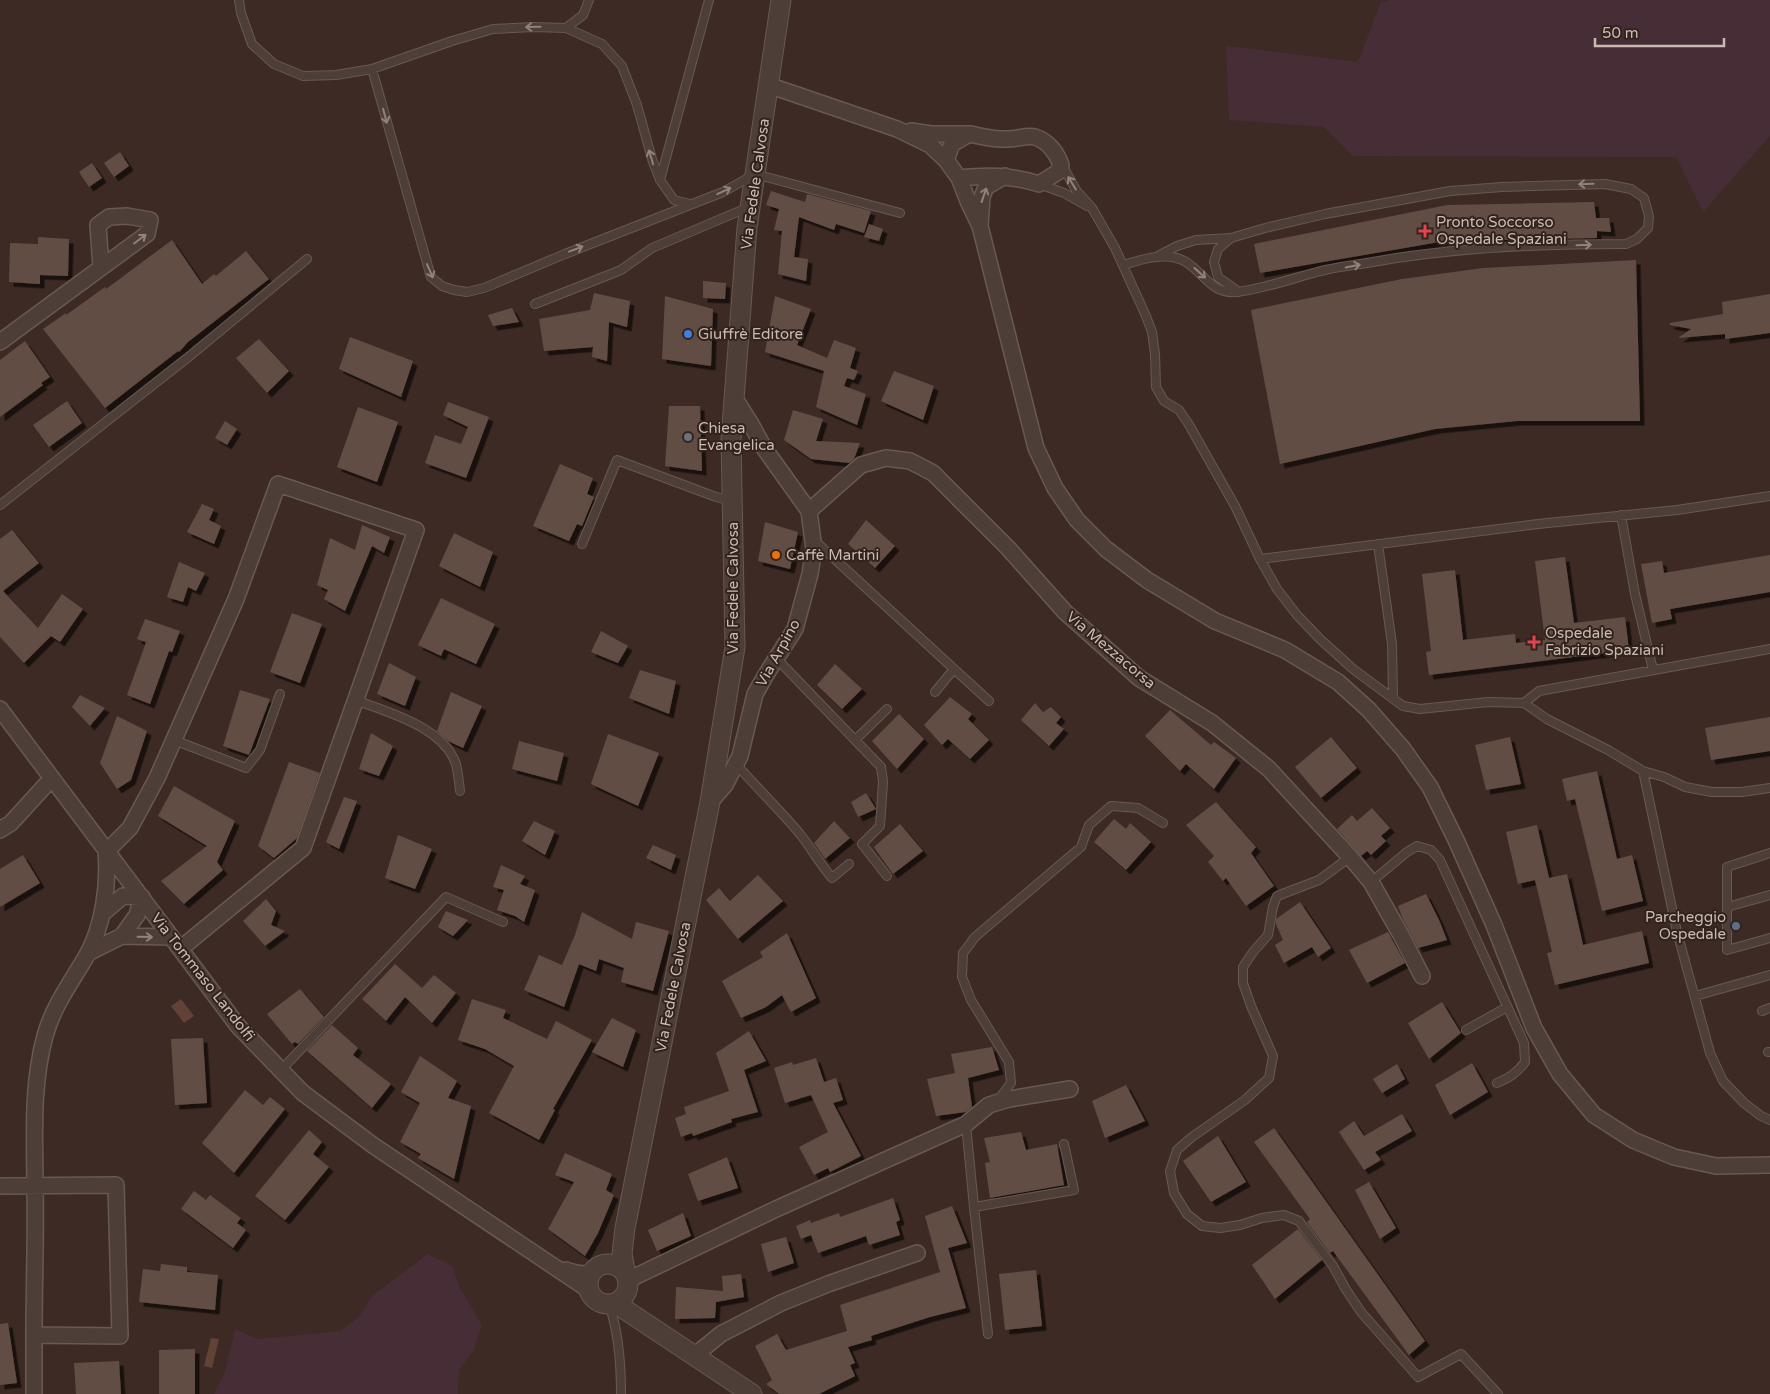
<svg xmlns="http://www.w3.org/2000/svg" width="1770" height="1394" font-family="'Varela Round',sans-serif">
  <defs>
    <filter id="shadow"><feDropShadow dx="4.5" dy="4.5" stdDeviation="0" flood-color="#0009"/></filter>
  </defs>
  <rect width="100%" height="100%" fill="#3d2a24"/>
  <path fill="#472d36" d="M1390,0H1770V136L1703,212L1676,157L1353,156L1324,127L1229,120L1226,46L1358,62L1381,2Z
    M428,1254L452,1266L460,1288L482,1325L474,1349L459,1370L458,1394H214L225,1372L235,1329L258,1339L340,1331L359,1317L372,1296Z"/>
  <path fill="#624236" d="M181,999L194,1016L184,1023L171,1006Z
    M211,1338L219,1339L212,1368L204,1366Z"/>
  <path fill="#624d45" filter="url(#shadow)" d="M120,152L129,166L114,177L104,163Z
    M92,163L102,178L89,187L79,172Z
    M771,191L805,202L807,194L871,211L864,233L836,224L834,230L799,217L794,257L808,259L806,281L778,274L782,231L774,230L779,209L766,205Z
    M1594,202L1596,218H1609L1611,232L1597,231V238L1445,241L1260,273L1254,244L1447,205Z
    M869,224L883,229L879,241L864,237Z
    M38,237L69,239L68,276L40,275V284L9,282L10,243L38,244Z
    M172,240L202,284L214,274L216,276L246,251L269,279L188,342L179,352L178,351L105,408L43,329L66,313V315L105,287L106,289Z
    M1636,260L1640,421H1517L1435,429L1280,464L1251,310L1402,279L1483,268Z
    M703,281L726,283L725,299L703,298Z
    M594,293L630,301L627,327L609,322L607,361L592,357L593,347L544,351L539,319L590,310Z
    M1770,294V333L1725,339V334L1678,338L1691,329L1670,325V323L1723,314L1722,302Z
    M665,296L713,309L711,366L662,359Z
    M775,296L811,309L797,345L827,358L834,340L856,348L850,368L858,371L854,380L847,378L844,386L866,394L857,425L816,407L824,371L765,352Z
    M512,308L519,322L493,326L488,315Z
    M350,337L413,361L401,397L339,369Z
    M259,339L289,371L267,393L236,358Z
    M25,341L50,377L41,383L43,385L0,417V360Z
    M894,371L934,386L923,420L881,401Z
    M67,401L82,423L49,447L33,425Z
    M448,402L489,417L466,478L425,463L435,435L461,444L468,427L443,415Z
    M669,406H700L702,471L665,466Z
    M358,407L398,422L377,482L337,467Z
    M793,410L823,419L816,441L860,443L854,459L849,463L811,459L784,440Z
    M225,421L237,429L227,445L215,438Z
    M560,464L593,478L587,494L594,497L582,526L577,524L569,541L533,526Z
    M202,504L214,509L209,520L221,526L214,544L187,532Z
    M866,520L895,546L875,568L848,544Z
    M765,522L798,532L790,569L758,561Z
    M362,525L390,537L384,553L372,546L345,611L324,599L328,590L317,585L330,538L355,550Z
    M12,530L39,563L3,591L38,628L62,594L83,609L60,642L51,636L24,663L0,637V539Z
    M454,533L493,552L480,587L439,566Z
    M1770,555V592L1670,609L1672,619L1652,623L1641,564L1662,561L1664,573Z
    M1565,557L1574,623L1625,617L1629,650L1429,675L1426,652L1431,651L1422,574L1455,570L1463,640L1515,634L1516,643L1545,640L1535,561Z
    M179,562L205,573L196,591L188,587L183,602L167,597Z
    M441,598L495,624L476,664L444,649L441,656L418,645Z
    M292,613L322,624L300,683L270,672Z
    M145,619L180,631L172,652L169,651L150,704L127,695L146,642L137,639Z
    M601,631L628,646L618,663L591,652Z
    M389,663L416,677L405,706L377,694Z
    M835,664L862,689L842,709L817,685Z
    M640,670L676,681L669,714L629,698Z
    M240,690L270,699L249,755L223,746Z
    M451,692L482,706L463,748L448,741L437,731Z
    M80,695L105,708L90,726L72,707Z
    M950,697L972,714L968,719L989,740L970,759L948,739L942,745L924,725Z
    M1035,703L1043,712L1051,707L1061,717L1056,723L1064,729L1049,746L1021,720Z
    M1170,710L1211,745L1214,742L1236,758L1214,789L1186,764L1180,771L1145,736Z
    M899,714L924,739L897,769L872,741Z
    M117,716L147,731L131,780L117,789L100,763Z
    M1770,717V751L1711,760L1705,728Z
    M371,733L393,746L379,776L359,769Z
    M608,734L659,753L638,806L591,784Z
    M1331,737L1357,768L1321,798L1295,767Z
    M1510,737L1521,784L1486,790L1475,745Z
    M519,741L564,753L557,781L512,769Z
    M289,762L320,773L297,838L274,858L258,846Z
    M1597,771L1617,859L1632,855L1643,901L1602,911L1575,799L1567,801L1562,779Z
    M174,786L235,821L217,862L223,870L184,904L161,881L207,846L158,816Z
    M866,793L876,809L858,817L851,802Z
    M344,797L357,801L339,849L326,842Z
    M1216,802L1256,847L1251,853L1274,886L1246,906L1226,878L1223,881L1208,862L1214,856L1186,825Z
    M1372,808L1390,828L1381,836L1386,841L1371,855L1367,851L1361,856L1337,829L1352,815L1357,821Z
    M1114,819L1126,829L1130,823L1151,842L1126,870L1094,842Z
    M534,821L555,831L545,855L522,841Z
    M834,821L850,838L825,859L814,843Z
    M900,824L923,851L893,874L874,847Z
    M1537,825L1549,878L1567,874L1583,945L1642,931L1649,963L1555,985L1547,953L1552,952L1535,880L1518,884L1506,832Z
    M398,835L432,849L415,889L385,878Z
    M653,845L676,855L671,870L646,858Z
    M23,855L40,883L0,907V869Z
    M501,865L525,876L520,884L535,890L524,922L515,916L497,910L504,890L493,887Z
    M758,875L783,901L738,939L706,900L719,888L730,901Z
    M1426,894L1439,920L1447,940L1418,948L1402,917L1398,906Z
    M266,899L276,911L271,925L285,931L265,946L243,921Z
    M1300,902L1331,948L1318,957L1312,947L1284,963L1275,945L1283,940L1276,924V919Z
    M446,911L468,920L453,936L438,927Z
    M582,912L632,939L636,922L669,931L653,991L621,982L624,968L599,959L596,971L579,964L564,1007L524,990L539,955L562,965L575,935Z
    M1388,932L1405,963L1367,983L1349,950Z
    M787,933L816,998L791,1012L782,995L766,1007L741,1018L722,981L763,957L760,952Z
    M395,964L422,988L434,975L456,993L432,1023L405,997L386,1021L362,999Z
    M300,989L324,1017L298,1044L295,1042L292,1044L267,1014Z
    M472,999L506,1010L503,1018L547,1039L556,1021L592,1040L553,1109L555,1110L539,1140L489,1113L514,1066L485,1049L458,1040Z
    M1442,1002L1461,1033L1429,1059L1408,1023Z
    M612,1018L636,1030L623,1067L592,1052Z
    M332,1025L358,1048L353,1055L391,1084L372,1108L307,1051Z
    M749,1031L766,1061L744,1070L758,1112L731,1119L732,1122L693,1136L692,1133L681,1137L675,1118L686,1114L684,1107L729,1091L716,1053Z
    M203,1038L207,1103L175,1105L171,1039Z
    M992,1047L999,1070L968,1078L972,1107L966,1112L936,1116L927,1079L955,1073L951,1054Z
    M420,1056L457,1081L448,1098L471,1106L454,1179L418,1158L421,1154L400,1142L420,1103L401,1092Z
    M816,1058L824,1082L836,1078L843,1100L833,1103L861,1156L830,1172L828,1168L814,1175L799,1147L828,1132L811,1095L785,1103L774,1068L792,1062L793,1065Z
    M1472,1063L1488,1092L1450,1115L1435,1085Z
    M1397,1064L1405,1079L1382,1093L1373,1079Z
    M1126,1085L1145,1121L1105,1138L1092,1101Z
    M245,1090L263,1105L270,1097L285,1109L234,1173L202,1143Z
    M1402,1114L1412,1131L1375,1152L1381,1160L1364,1170L1339,1132L1354,1121L1364,1136Z
    M1274,1128L1425,1341L1409,1355L1333,1251L1330,1253L1307,1222L1310,1219L1254,1142Z
    M309,1130L322,1142L313,1154L329,1167L285,1220L255,1196Z
    M1021,1132L1026,1150L1057,1144L1064,1185L990,1198L985,1163L990,1162L984,1138Z
    M1218,1136L1246,1182L1211,1202L1183,1161Z
    M565,1153L612,1174L606,1190L614,1195L598,1233L585,1256L548,1229L574,1182L555,1175Z
    M727,1157L738,1188L698,1201L688,1174Z
    M1369,1182L1396,1228L1380,1239L1355,1190Z
    M194,1191L206,1200L210,1195L241,1218L237,1223L246,1230L233,1248L181,1209Z
    M893,1198L900,1220L896,1222L900,1235L869,1245L866,1236L818,1253L811,1235L801,1239L796,1226L810,1220L811,1223L839,1213L840,1217Z
    M952,1206L967,1243L948,1248L966,1308L930,1317L871,1336L872,1340L848,1347L855,1363L850,1365L855,1376L819,1394H779L766,1384L772,1380L755,1346L777,1334L786,1350L847,1331L840,1305L940,1272L925,1216Z
    M683,1213L691,1236L657,1251L648,1230Z
    M1298,1229L1322,1260L1275,1299L1252,1265Z
    M786,1237L794,1263L768,1272L761,1244Z
    M161,1264L187,1267V1272L218,1275L215,1310L139,1302L143,1269L160,1271Z
    M1036,1270L1042,1326L1005,1330L999,1274Z
    M741,1274L744,1297L716,1302L715,1318L675,1319L676,1287L723,1291L722,1276Z
    M8,1323L17,1383L0,1385V1324Z
    M195,1349V1394H159V1350Z
    M119,1361L121,1394H76L74,1363Z"/>
  <g fill="none" stroke-linecap="round" stroke-linejoin="round">
    <g stroke="#685953" stroke-width="10">
      <path id="service" d="M239,0L241,13L252,44L274,64L303,76L336,75L372,69L452,41L493,29L533,27L566,28L602,44L622,66L637,105L652,159L660,180L674,200L690,204
        M566,28L583,15L589,0
        M372,69L431,277L442,286L454,290L467,292L484,288L565,254L723,192L755,174L900,213
        M1061,163L1076,190L1092,208L1115,248L1146,316L1152,332L1155,354L1156,387L1164,401L1179,410L1188,423L1235,506L1260,559L1277,589L1297,615L1320,639L1353,669L1403,706L1420,709L1488,702L1524,703L1547,719L1608,750L1643,771L1664,777L1685,787L1712,792H1742L1770,788
        M660,180L709,0
        M1039,184L1064,193L1087,206
        M1158,256L1177,246L1196,240L1231,238
        M1124,265C1142,259 1168,251 1186,262C1205,274 1211,294 1236,292C1260,290 1294,278 1317,272C1335,267 1355,265 1373,262C1454,247 1543,244 1626,244L1637,239L1648,228L1649,216L1644,198L1631,189L1605,184L1502,187L1450,191L1325,214L1265,228L1231,238L1218,249L1214,262L1218,277L1239,292
        M535,304L621,270L652,248L749,207
        M0,505L191,355L307,259
        M1621,515L1635,594L1653,670
        M814,540L954,669L935,692
        M582,544L617,460L716,497L732,501
        M1378,544L1392,644L1393,699
        M1260,559L1538,524L1677,510L1770,496
        M776,658L881,767L883,782L880,826L862,844L887,876
        M954,669L989,701
        M355,700C388,712 443,727 456,764C458,772 459,782 460,791
        M1524,703L1539,691L1770,649
        M174,740L246,768L260,750L280,694
        M855,740L887,709
        M736,764C757,788 779,809 800,834C811,848 820,864 832,878L849,864
        M1643,771L1677,932L1710,1053L1723,1081L1744,1103L1761,1116L1770,1120
        M1770,853L1727,867V950L1770,938
        M1350,857L1319,880L1277,896L1273,907L1268,935L1253,952L1243,967V983L1251,1006L1273,1056L1269,1078L1245,1100L1192,1137L1177,1150L1170,1171L1174,1193L1187,1214L1202,1226L1220,1228L1240,1225L1262,1218L1284,1215L1299,1221L1333,1266L1345,1288L1361,1312L1418,1377L1461,1354L1498,1394
        M1371,882L1407,852L1417,846L1431,850L1440,860L1524,1043L1525,1062C1517,1073 1509,1078 1497,1083
        M1727,907L1770,895
        M1695,996L1770,975
        M1762,1011L1770,1008
        M1466,1030L1507,1007
        M1768,1052H1770
        M281,1070L446,897L503,922
        M998,1100L1011,1083L1009,1062L971,1000L962,977L963,953L975,937L1081,847L1089,825L1111,806L1138,808L1163,823
        M966,1124L974,1207L1074,1190L1064,1144
        M974,1207L988,1334
        M609,1304C619,1333 621,1364 621,1394"/>
    </g>
    <g stroke="#685953" stroke-width="18">
      <path id="minor" d="M768,85L897,129L930,145L946,160
        M911,131L931,134H968
        M969,134C982,136 994,140 1008,139C1016,139 1027,135 1035,137C1048,141 1057,153 1061,165L1058,172L1039,184C1010,175 988,175 959,178L946,160L952,144Z
        M959,178L968,201L980,226L982,197L986,187L1005,176
        M980,226L1036,448L1055,488L1077,520L1106,549L1147,580L1215,621L1285,650L1338,682L1369,710L1403,749L1430,787L1456,840L1494,925L1534,1028L1560,1074L1594,1115L1633,1140L1674,1157L1716,1166L1770,1165
        M0,342L147,234L150,220L127,216L109,217L98,225L101,268
        M809,511L861,465L886,458L910,461L933,473L1008,548L1065,612L1139,678L1212,723L1269,769L1350,857L1371,882L1401,935L1422,976
        M0,709L238,1026L303,1093L374,1146L589,1290
        M710,802L725,785L740,756L755,694L767,673L795,629L810,574L814,549L809,511L764,448L751,424L734,397
        M0,830L11,823L52,778
        M102,914L123,896L142,897L137,915L122,936
        M88,953L122,936L171,937
        M0,1186L116,1185L120,1336L34,1335C34,1287 36,1239 35,1191C35,1139 31,1087 45,1036C53,1006 72,981 87,955C103,926 109,885 106,852L130,828L157,778L236,599L278,484L416,530L303,848L180,949
        M566,1270L576,1273L591,1275
        M628,1280L776,1209L966,1124L989,1105L1009,1099L1070,1089
        M694,1356L721,1334L781,1303L828,1284L917,1253
        M34,1394V1335"/>
    </g>
    <g stroke="#685953" stroke-width="21">
      <path id="tertiary" d="M588 1284a20 20 0 1 1 40 0a20 20 0 1 1-40 0Z
        M626,1275L622,1254L625,1228L710,802L735,647L731,439L747,228L781,0
        M615,1303L752,1394"/>
    </g>
    <use href="#service" stroke="#4d3e38" stroke-width="8"/>
    <use href="#minor" stroke="#4d3e38" stroke-width="15"/>
    <use href="#tertiary" stroke="#4d3e38" stroke-width="19"/>
  </g>
  <defs><path id="oneway-shaft" d="M-6 0H5M1.5-3L5.5 0L1.5 3" fill="none" stroke-width="1.6" stroke-linecap="round" stroke-linejoin="round" transform="scale(1.25)"/></defs>
  <g stroke="#91827c">
    <use href="#oneway-shaft" transform="translate(533 27) rotate(179)"/>
    <use href="#oneway-shaft" transform="translate(385 116) rotate(75)"/>
    <use href="#oneway-shaft" transform="translate(651 157) rotate(-107)"/>
    <use href="#oneway-shaft" transform="translate(1072 183) rotate(-121)"/>
    <use href="#oneway-shaft" transform="translate(1586 184) rotate(178)"/>
    <use href="#oneway-shaft" transform="translate(724 191) rotate(-25)"/>
    <use href="#oneway-shaft" transform="translate(984 195) rotate(-71)"/>
    <use href="#oneway-shaft" transform="translate(140 239) rotate(-37)"/>
    <use href="#oneway-shaft" transform="translate(1584 245) rotate(-2)"/>
    <use href="#oneway-shaft" transform="translate(576 249) rotate(-21)"/>
    <use href="#oneway-shaft" transform="translate(1353 266) rotate(-11)"/>
    <use href="#oneway-shaft" transform="translate(430 271) rotate(66)"/>
    <use href="#oneway-shaft" transform="translate(1200 273) rotate(42)"/>
    <use href="#oneway-shaft" transform="translate(145 937) rotate(1)"/>
  </g>
  <g fill="#e0444e" stroke="#32231d" stroke-width="2">
    <path d="M1422.5 223.5h5v5h5v5h-5v5h-5v-5h-5v-5h5z"/>
    <path d="M1531.5 634.5h5v5h5v5h-5v5h-5v-5h-5v-5h5z"/>
  </g>
  <circle fill="#3f7fe0" stroke="#32231d" stroke-width="2" cx="688" cy="334" r="5"/>
  <circle fill="#6b7280" stroke="#32231d" stroke-width="2" cx="688" cy="437" r="5"/>
  <circle fill="#e8710a" stroke="#32231d" stroke-width="2" cx="776" cy="555" r="5"/>
  <circle fill="#5c6f8a" stroke="#32231d" stroke-width="2" cx="1736" cy="926" r="5"/>
  <g text-anchor="middle" stroke-width="4" stroke-linejoin="round" paint-order="stroke">
    <g font-size="15" fill="#c9bab4" stroke="#32231d">
      <text transform="translate(755 184) rotate(-82)" y="5">Via Fedele Calvosa</text>
      <text transform="translate(733 588) rotate(-90)" y="5">Via Fedele Calvosa</text>
      <text transform="translate(1111 650) rotate(40)" y="5">Via Mezzacorsa</text>
      <text transform="translate(778 653) rotate(-61)" y="5">Via Arpino</text>
      <text transform="translate(203 977) rotate(52)" y="5">Via Tommaso Landolfi</text>
      <text transform="translate(673 987) rotate(-79)" y="5">Via Fedele Calvosa</text>
    </g>
    <g font-size="15" fill="#c9bab4" stroke="#32231d" text-anchor="start">
      <text x="1436" y="227">Pronto Soccorso<tspan x="1436" dy="17">Ospedale Spaziani</tspan></text>
      <text x="698" y="339">Giuffrè Editore</text>
      <text x="698" y="433">Chiesa<tspan x="698" dy="17">Evangelica</tspan></text>
      <text x="786" y="560">Caffè Martini</text>
      <text x="1545" y="638">Ospedale<tspan x="1545" dy="17">Fabrizio Spaziani</tspan></text>
      <text x="1726" y="922" text-anchor="end">Parcheggio<tspan x="1726" dy="17">Ospedale</tspan></text>
    </g>
  </g>
  <path d="M1595 38v8h129v-8" fill="none" stroke="#c9bab4" stroke-width="2.5"/>
  <text x="1602" y="38" font-size="15" fill="#c9bab4" stroke="#32231d" stroke-width="4" paint-order="stroke">50 m</text>
</svg>
